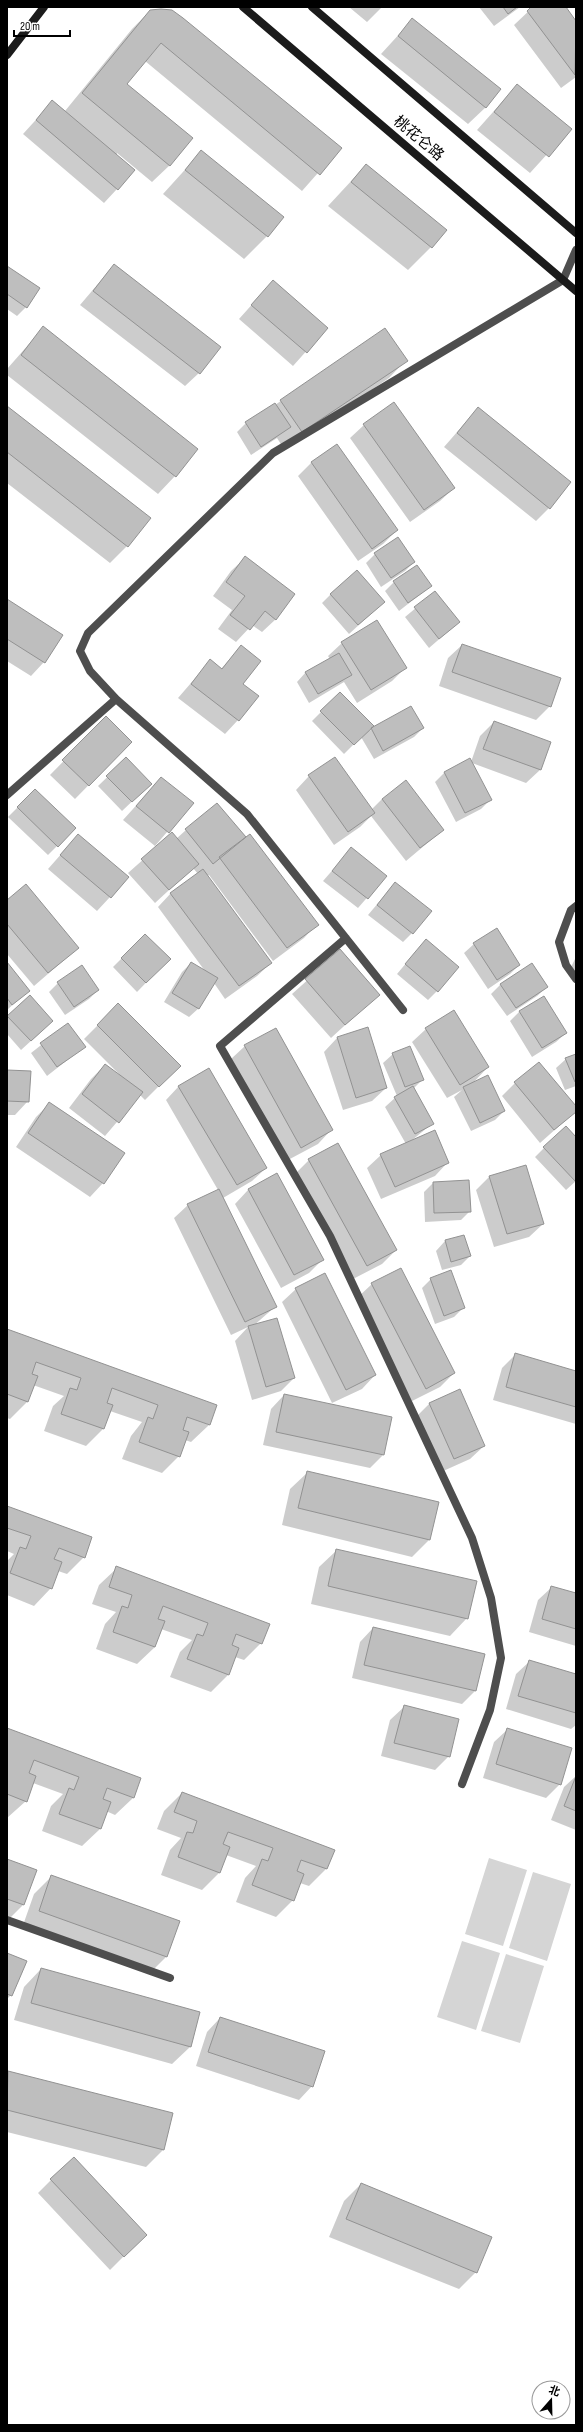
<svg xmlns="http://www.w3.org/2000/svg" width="583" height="2432" font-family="'Sofia Sans Condensed','Noto Sans SC',sans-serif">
  <rect width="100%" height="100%" fill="#fff"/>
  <path fill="#d5d5d5" d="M489,1858L527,1870L503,1946L465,1934Z
    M533,1872L571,1884L547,1961L509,1948Z
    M462,1941L500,1953L476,2030L437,2017Z
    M506,1954L544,1966L520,2043L481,2031Z"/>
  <path fill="#0003" d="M349,7H382L367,22Z
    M479,7H520L494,26Z
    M533,7H565L576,22V77L561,88L514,25Z
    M150,11L340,148L302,191L145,61L126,84L170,165L152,182L117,153V189L104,203L23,134L53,101L65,111L132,29Z
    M413,19L486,107L468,124L381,54Z
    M517,85L570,129L530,173L477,130Z
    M201,152L267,236L244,259L163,194Z
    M366,165L431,247L408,270L328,206Z
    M114,265L199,373L185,386L80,305Z
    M7,267L26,307L17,316L7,309Z
    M273,281L327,328L293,366L239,319Z
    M43,328L175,476L158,494L7,375V369Z
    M385,329L406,360L389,378L284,449L277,438L251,455L237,432L246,423L275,405Z
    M7,408L127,546L110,563L7,483Z
    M478,408L549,508L536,521L444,447Z
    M364,425L454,488L440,501L410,522L350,438Z
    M336,445L397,530L383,544L358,561L298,476L311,463Z
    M375,554L414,562L405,571L381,587L366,563Z
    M245,558L276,619L262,632L252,625L236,642L218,629L232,610L213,596L231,571Z
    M394,582L431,586L399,611L385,591Z
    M435,592L459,622L429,648L405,617Z
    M331,594L384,602L349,634L322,603Z
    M7,601L44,662L31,676L7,661Z
    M342,643L406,667L392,681L357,703L344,682L309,703L297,682L306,672L330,659L328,656Z
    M462,645L550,706L536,720L439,686L448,658Z
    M241,646L242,684L238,720L225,734L178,698L210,661L221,669Z
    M340,693L369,731L411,707L423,728L414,737L374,759L361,737L344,754L312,721Z
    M106,718L131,742L75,799L50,775Z
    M494,722L550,743L540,770L526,783L472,763L490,800L481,809L456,822L435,782L444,773L470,760L471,762L480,736Z
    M126,759L141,793L122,811L98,786Z
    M309,776L371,810L382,799L443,830L406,861L371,816L360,827L334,845L296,790Z
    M161,778L192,803L155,846L123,820Z
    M35,790L75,828L48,855L8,817Z
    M186,830L317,924L304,938L273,961L209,875L207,876L271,963L257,976L225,999L214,983L199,1008L189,1017L164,1002L182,972L191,963L205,971L158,907L171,893L198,874L193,868L155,903L128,873L172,834L176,839Z
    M78,835L110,897L97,911L48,869Z
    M351,849L386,876L358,908L323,881Z
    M395,883L412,933L403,942L368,915Z
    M7,902L78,948L34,986L7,954Z
    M496,930L519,965L510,974L488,989L464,953L474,944Z
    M145,935L169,959L137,992L113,967Z
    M417,950L437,991L428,1000L397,974Z
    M340,951L378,995L331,1038L292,994Z
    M576,957V975L569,971Z
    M7,963L28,991L7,1010Z
    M531,964L547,987L537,996L507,1016L491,994L500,985Z
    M58,983L98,990L89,999L65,1015L49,992Z
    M30,997L43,1030L21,1050L7,1034V1017Z
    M544,997L566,1033L556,1042L532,1057L510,1021L519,1012Z
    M118,1005L179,1066L145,1100L140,1095L105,1136L69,1108L91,1079L105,1065L120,1075L84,1039Z
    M68,1024L84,1047L47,1076L31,1053Z
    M426,1029L488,1067L472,1084L504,1111L495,1120L471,1131L454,1097L462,1090L447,1098L412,1042Z
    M337,1038L386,1088L372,1101L343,1110L324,1052Z
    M245,1046L331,1130L318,1144L288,1160L231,1059Z
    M393,1054L422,1080L413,1089L433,1123L411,1141L448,1162L435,1176L381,1199L367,1168L381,1155L406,1144L385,1107L397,1096L383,1063Z
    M576,1055V1086L565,1090L556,1068L566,1059Z
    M7,1071L28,1101L15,1115H7Z
    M515,1083L576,1108V1111L540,1143L502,1096Z
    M179,1086L266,1168L252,1181L223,1198L276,1306L253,1326L294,1378L281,1391L252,1400L235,1341L248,1327L231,1335L174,1218L188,1205L218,1190L166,1100Z
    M49,1104L103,1183L90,1197L16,1147L36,1117Z
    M576,1138V1181L566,1190L535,1157L544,1148Z
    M309,1160L396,1250L382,1264L353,1279L295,1174Z
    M277,1175L323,1259L309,1273L281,1288L235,1204L248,1190Z
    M490,1176L543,1224L529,1237L494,1247L476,1190Z
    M433,1183L470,1211L461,1220L425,1222L424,1192Z
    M445,1241L470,1256L461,1265L442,1270L436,1251Z
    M431,1279L463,1308L454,1317L435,1324L422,1288Z
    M372,1284L454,1373L440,1387L412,1401L358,1297Z
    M296,1289L375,1375L362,1389L332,1403L282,1302Z
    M7,1330L209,1425L191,1442L185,1440L179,1456L162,1473L122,1459L131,1436L142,1422L110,1411L103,1429L86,1446L44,1431L53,1406L64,1396L33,1385L28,1401L10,1419L7,1418Z
    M516,1354L576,1372V1424L493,1400L502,1368Z
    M284,1395L383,1455L370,1468L263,1445L271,1409Z
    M430,1403L484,1446L470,1459L441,1472L416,1417Z
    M308,1472L429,1540L412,1557L282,1525L290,1489Z
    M7,1507L84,1557L67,1574L58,1571L51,1588L34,1606L7,1595V1561L14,1554L7,1551Z
    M337,1550L467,1618L450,1636L311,1604L319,1567Z
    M117,1568L261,1643L244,1660L235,1657L228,1675L211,1692L170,1677L180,1652L192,1640L161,1629L155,1647L137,1664L96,1649L105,1624L116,1612L92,1604L99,1585Z
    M552,1587L576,1594V1646L529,1632L538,1600Z
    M373,1628L475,1691L462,1704L352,1678L360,1642Z
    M530,1661L576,1675V1725L571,1729L506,1709L516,1674Z
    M404,1707L449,1756L435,1770L381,1756L390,1720Z
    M7,1729L133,1798L115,1815L106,1811L100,1829L82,1846L42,1831L51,1806L63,1794L33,1783L26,1801L7,1818Z
    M508,1729L560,1784L546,1798L483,1778L494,1742Z
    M576,1776V1830L551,1820L564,1787Z
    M182,1793L333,1850L326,1869L309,1886L300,1883L293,1900L276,1917L236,1902L245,1878L256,1866L226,1855L219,1873L202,1890L161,1875L170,1850L181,1838L157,1829L164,1811Z
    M7,1860L23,1905L7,1921Z
    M52,1876L166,1957L149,1974L22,1928L34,1894Z
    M7,1954L11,1995L7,1999Z
    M41,1969L190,2047L172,2064L14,2020L24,1987Z
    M220,2018L312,2086L299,2100L196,2066L207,2032Z
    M9,2072L163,2150L146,2167L7,2132Z
    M51,2180L132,2248L110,2270L38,2193Z
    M361,2184L476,2272L459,2289L329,2237L344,2201Z"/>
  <path fill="#bebebe" stroke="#929292" d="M503,7H517L508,14Z
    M531,7H566L576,21L575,75L527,11Z
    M161,9L172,10L183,18L342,148L320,175L161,43L127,84L193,138L170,166L82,93L150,10Z
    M412,18L501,89L486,108L398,36Z
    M517,84L572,129L549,157L494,112Z
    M52,100L135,170L118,190L36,120Z
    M201,150L284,217L268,237L185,170Z
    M366,164L447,230L432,248L351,182Z
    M114,264L221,347L200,374L93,291Z
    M7,266L40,288L27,308L7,294Z
    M273,280L328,328L307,353L251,305Z
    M43,326L198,449L176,477L21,355Z
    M385,328L408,361L302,432L280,400Z
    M394,402L455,488L424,510L363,424Z
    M275,403L291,427L261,447L245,422Z
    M7,406L151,518L128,547L7,452Z
    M478,407L571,482L550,509L457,433Z
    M337,444L398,530L372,549L311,462Z
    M398,537L415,562L391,578L374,553Z
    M245,556L295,594L276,620L265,611L250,630L230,615L245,596L226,582Z
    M417,565L432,586L408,603L393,581Z
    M357,570L385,602L358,625L330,594Z
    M435,591L460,622L439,639L414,607Z
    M7,599L63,635L45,663L7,639Z
    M377,620L407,668L371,690L341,642Z
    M462,644L561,678L551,707L452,672Z
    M241,645L261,661L243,684L259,696L239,721L191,684L210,659L222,669Z
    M339,653L352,675L318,694L305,672Z
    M340,692L374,726L354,745L320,711Z
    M411,706L424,728L383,751L371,728Z
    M106,716L132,742L89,786L62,760Z
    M494,721L551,742L541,770L483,749Z
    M126,757L152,784L132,802L106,776Z
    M335,757L375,813L348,832L308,775Z
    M470,758L492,800L465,813L444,772Z
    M161,777L194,803L169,833L136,806Z
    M406,780L444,830L420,848L382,799Z
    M35,789L76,828L58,847L17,807Z
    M217,803L246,837L213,864L185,829Z
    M172,832L199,864L169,890L141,859Z
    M78,834L129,877L111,898L60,855Z
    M250,834L319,925L287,948L219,857Z
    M351,847L387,876L368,899L332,871Z
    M203,869L272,963L239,986L170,893Z
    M395,882L432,911L413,934L377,905Z
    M26,884L79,948L48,973L7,924V900Z
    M497,928L520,965L497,980L473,943Z
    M145,934L171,959L146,983L121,958Z
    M426,939L459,967L438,992L405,964Z
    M340,949L380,995L345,1025L305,979Z
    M7,962L30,991L12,1005L7,998Z
    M191,962L218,978L199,1009L172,993Z
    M532,963L548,987L516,1008L500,984Z
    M82,965L99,990L74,1007L57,982Z
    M30,995L53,1021L31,1041L7,1016Z
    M544,996L567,1033L542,1048L519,1011Z
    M118,1003L181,1066L159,1087L97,1025Z
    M454,1010L489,1067L460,1085L425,1028Z
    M68,1023L86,1047L57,1067L40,1043Z
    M368,1027L387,1088L356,1098L337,1037Z
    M276,1028L333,1130L301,1148L244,1045Z
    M410,1046L424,1080L405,1087L392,1053Z
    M576,1054V1081L575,1082L565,1058Z
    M539,1062L576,1106V1112L554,1130L514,1082Z
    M105,1064L143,1092L119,1123L82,1094Z
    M209,1068L267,1168L237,1185L178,1086Z
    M7,1070L31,1071L29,1102L7,1101Z
    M488,1075L505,1111L480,1123L463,1087Z
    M413,1086L434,1124L415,1134L394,1097Z
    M49,1102L125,1153L104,1184L28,1133Z
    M566,1126L576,1137V1182L543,1147Z
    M435,1130L449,1163L395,1187L380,1154Z
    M338,1143L397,1250L367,1266L308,1159Z
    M526,1165L544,1224L507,1234L489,1176Z
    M277,1173L324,1260L294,1275L248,1189Z
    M469,1180L471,1212L434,1213L433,1182Z
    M219,1189L277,1307L245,1322L187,1204Z
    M464,1235L471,1256L451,1262L445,1240Z
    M401,1268L455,1373L426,1389L371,1283Z
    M451,1270L465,1308L444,1316L430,1278Z
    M325,1273L376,1375L346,1390L295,1288Z
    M277,1318L295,1378L266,1387L248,1326Z
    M7,1329L217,1405L210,1425L187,1417L183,1430L189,1432L180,1457L139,1442L148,1417L153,1419L158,1405L112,1388L107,1403L113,1405L104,1429L61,1414L70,1388L77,1390L81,1378L36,1362L32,1374L38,1376L28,1402L7,1394Z
    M515,1353L576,1371V1407L506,1387Z
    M460,1389L485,1446L454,1459L429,1403Z
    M284,1394L392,1417L384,1455L276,1432Z
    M307,1471L439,1502L430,1540L298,1508Z
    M7,1506L92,1537L85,1558L59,1548L54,1559L62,1562L52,1589L10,1573L20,1547L26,1549L31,1536L7,1528Z
    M336,1549L477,1581L468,1619L328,1586Z
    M116,1566L270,1624L262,1644L236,1634L232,1645L239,1648L229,1675L187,1659L197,1634L203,1636L208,1623L163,1606L158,1619L165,1621L155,1647L113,1632L122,1606L128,1608L132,1595L109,1587Z
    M551,1586L576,1593V1629L542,1619Z
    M373,1627L485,1654L476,1691L364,1665Z
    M529,1660L576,1674V1713L518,1696Z
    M404,1705L459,1719L450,1757L394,1743Z
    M7,1728L141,1778L134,1798L107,1788L103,1799L111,1802L101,1829L59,1814L69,1788L74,1790L79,1777L34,1760L29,1773L36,1776L27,1802L7,1794Z
    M507,1728L572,1748L561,1785L496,1764Z
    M576,1776V1811L564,1806Z
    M182,1792L335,1850L327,1869L301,1860L297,1871L304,1874L294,1901L252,1885L262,1859L268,1861L273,1848L228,1832L223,1844L230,1847L220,1873L178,1857L187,1832L193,1833L197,1821L174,1812Z
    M7,1859L37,1870L24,1905L7,1899Z
    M51,1875L180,1921L167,1957L39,1911Z
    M7,1953L27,1961L12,1996L7,1994Z
    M41,1968L200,2012L191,2047L31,2003Z
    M220,2017L325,2051L313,2087L208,2052Z
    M8,2071L173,2113L164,2150L7,2110Z
    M74,2157L147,2235L124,2257L50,2179Z
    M361,2183L492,2237L477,2273L346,2219Z"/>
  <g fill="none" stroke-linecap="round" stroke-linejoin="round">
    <path stroke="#4e4e4e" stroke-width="8" d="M116,699L247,814L403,1010
      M7,795L116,699L90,671L80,651L88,633L273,453L563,280L576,250
      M576,906L571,910L559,942L566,965L576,979
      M346,938L220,1046L330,1236L472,1538L491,1598L501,1658L490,1710L462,1784
      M7,1920L170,1978"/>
    <path stroke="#1b1b1b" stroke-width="8" d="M243,7L576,291
      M312,7L576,233
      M7,55L44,7"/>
  </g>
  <g text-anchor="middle" stroke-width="3.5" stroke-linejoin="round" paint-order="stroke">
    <g font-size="15" fill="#000" stroke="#fff">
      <text transform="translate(419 138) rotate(40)" y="5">桃花仑路</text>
    </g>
  </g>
  <rect width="583" height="2432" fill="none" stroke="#000000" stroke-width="16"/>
  <g transform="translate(551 2400) rotate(20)"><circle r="19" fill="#ffffff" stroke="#999999"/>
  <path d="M0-3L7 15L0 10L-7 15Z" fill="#000000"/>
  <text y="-6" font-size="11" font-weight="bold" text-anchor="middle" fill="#000000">北</text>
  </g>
  <path d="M14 30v6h56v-6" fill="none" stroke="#000000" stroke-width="2"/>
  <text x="20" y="30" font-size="12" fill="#000000" stroke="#ffffff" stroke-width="3" paint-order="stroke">20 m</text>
</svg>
